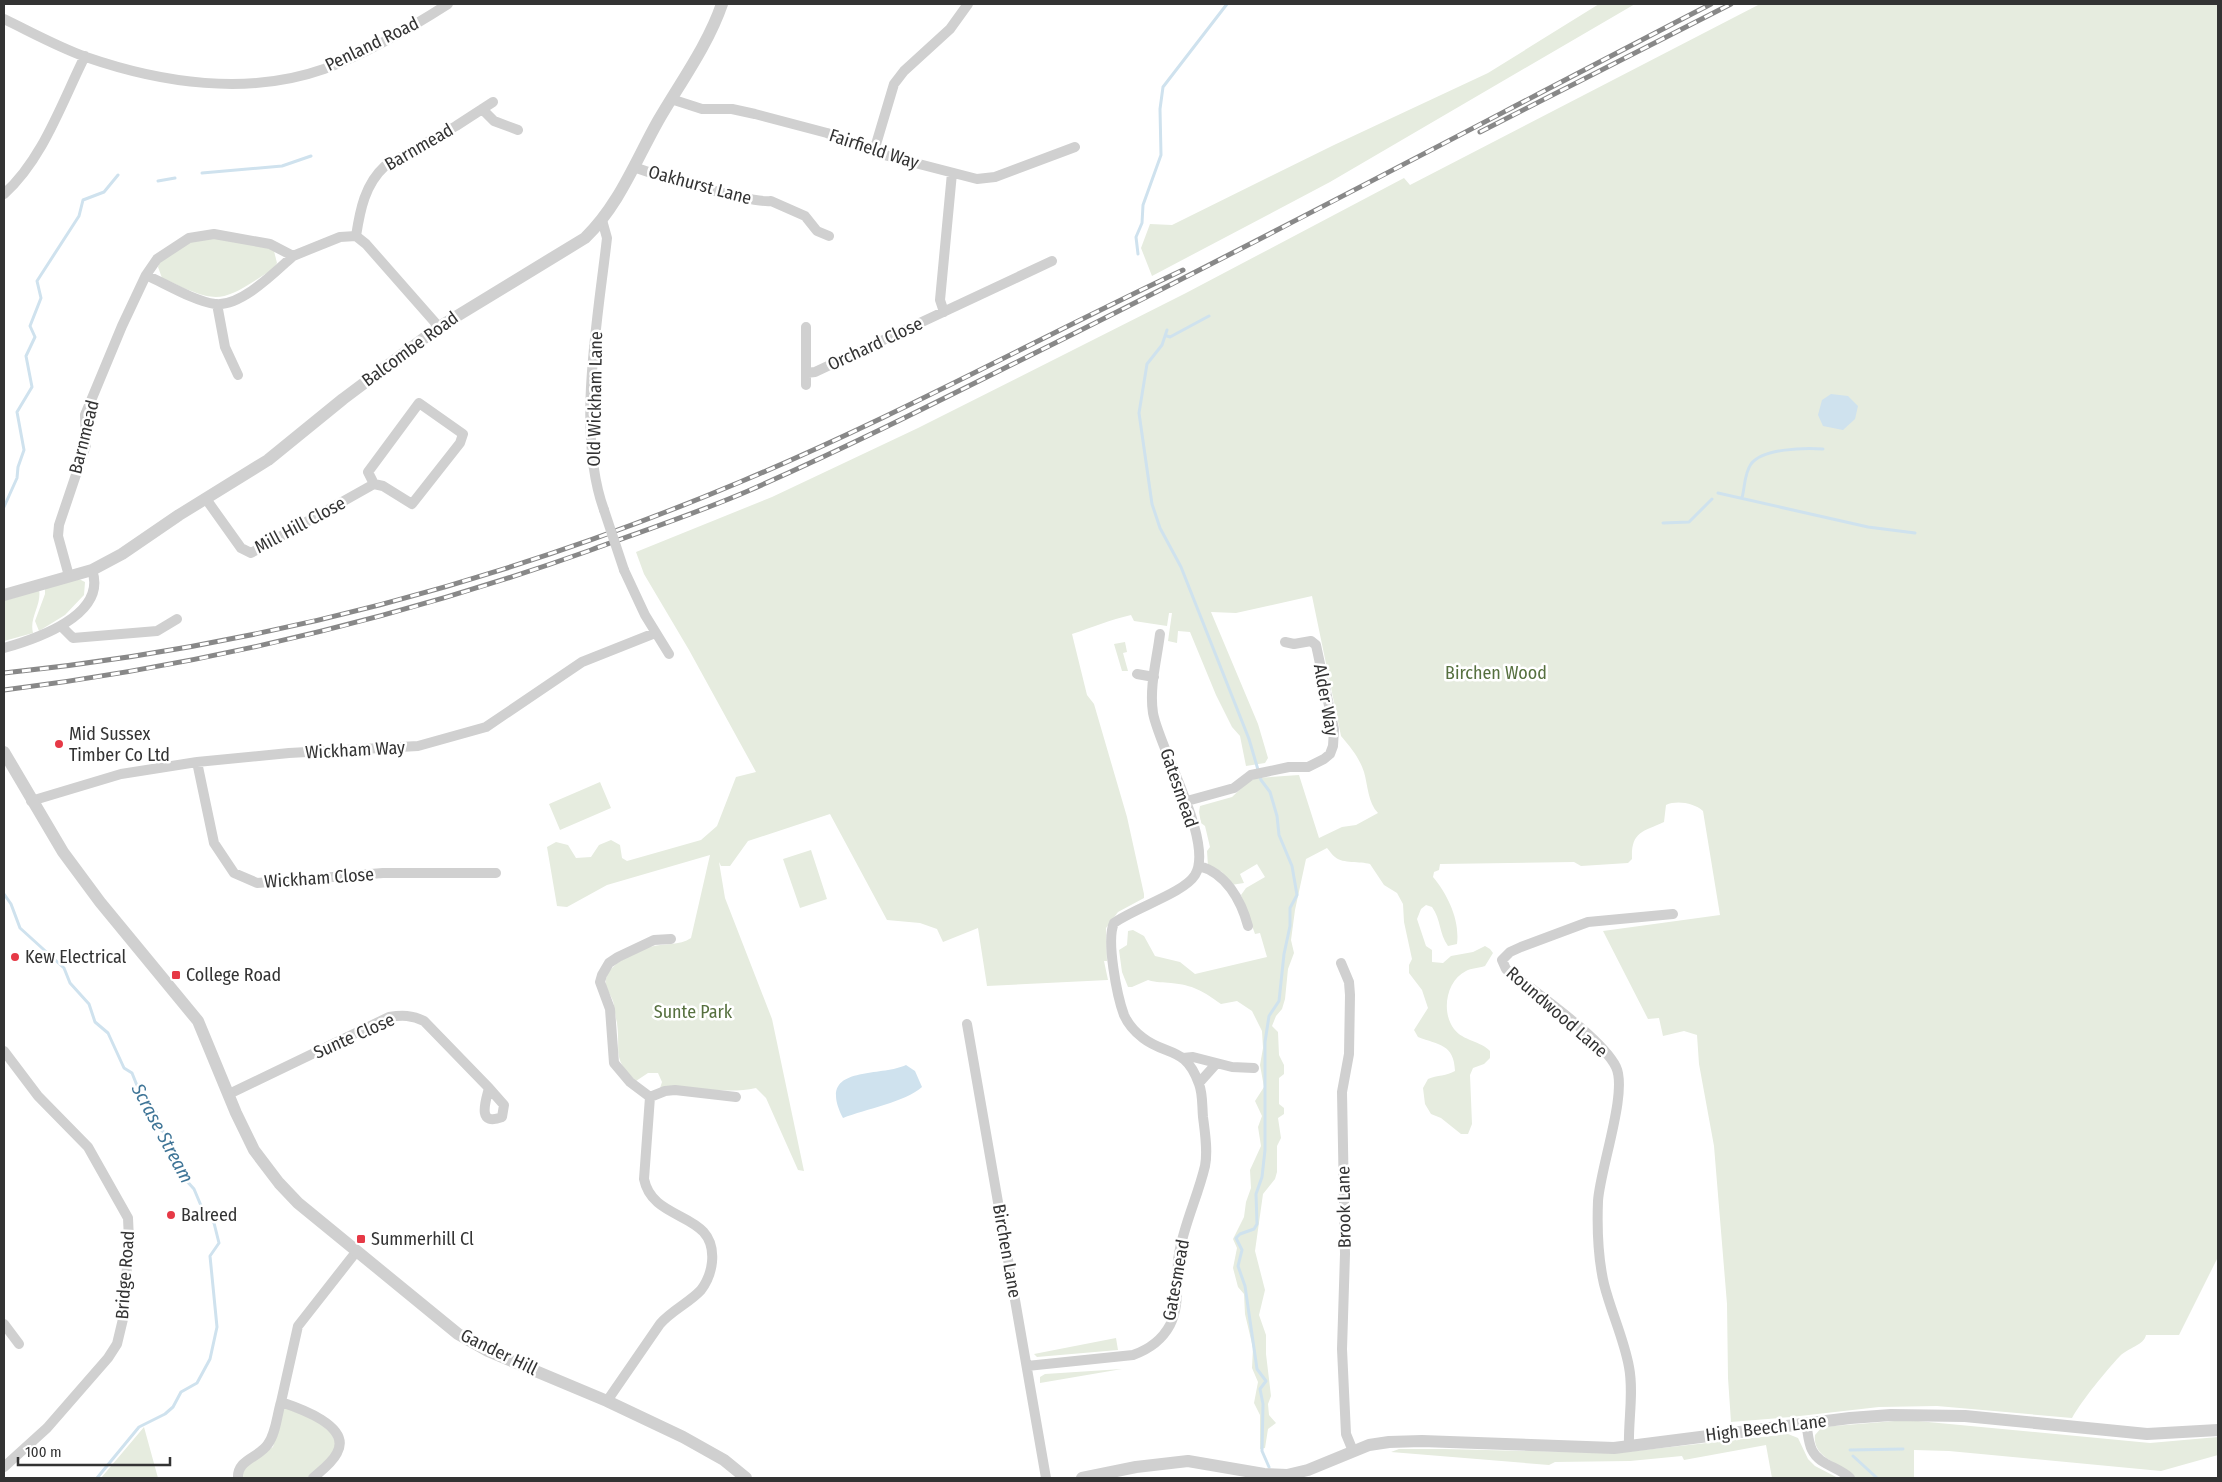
<svg xmlns="http://www.w3.org/2000/svg" width="2222" height="1482" font-family="'Fira Sans Condensed',sans-serif">
  <rect width="100%" height="100%" fill="#fff"/>
  <path fill="#e6ecdf" d="M1599,4H1635L1330,182L1152,276L1141,248L1150,224L1172,225L1334,145L1488,73Z
    M1760,4H2218V1257L2179,1335H2146C2144,1345 2128,1348 2120,1356C2105,1372 2083,1399 2072,1418L1937,1406L1879,1407L1791,1417L1731,1422L1728,1378L1727,1304L1714,1146L1699,1064L1697,1035L1684,1031L1663,1036L1659,1018L1648,1019L1603,931L1720,915L1703,811C1694,803 1677,800 1666,805L1664,822C1642,832 1631,832 1632,859L1628,863L1581,866L1574,862L1440,864L1439,870L1434,872L1433,877C1448,895 1460,920 1457,944L1448,946C1439,934 1441,919 1432,907L1426,905L1421,909L1417,919L1426,946L1432,950V962L1443,963L1451,956L1473,952L1485,946L1490,949L1493,953L1485,966C1479,968 1471,968 1466,971C1446,981 1441,1012 1454,1029C1463,1041 1481,1041 1490,1051V1058L1484,1064L1473,1068L1470,1075L1472,1124L1468,1134H1461L1441,1118L1431,1114L1425,1104L1423,1088L1428,1079C1437,1075 1447,1076 1455,1071C1454,1044 1439,1045 1418,1037L1414,1030L1428,1008L1422,990L1409,973V965L1412,959L1404,922L1403,904L1397,893L1384,885L1370,864C1360,861 1343,864 1335,857C1332,855 1330,851 1327,848L1306,859L1295,910L1291,940L1294,953L1288,969L1285,999L1282,1009L1276,1016L1272,1026L1278,1032L1279,1055L1284,1065V1074L1279,1078V1104L1284,1108V1114L1278,1118L1281,1138L1277,1146V1172L1275,1179L1263,1194L1255,1251L1265,1290L1259,1315L1266,1335V1354L1271,1396L1268,1404L1269,1415L1276,1423L1268,1429L1265,1448L1260,1449V1415L1254,1403L1258,1382L1252,1368L1253,1348L1245,1314L1244,1294L1238,1287L1233,1268L1237,1248L1233,1239L1244,1217L1246,1202L1251,1188L1250,1170L1261,1146L1258,1127L1262,1116L1255,1101L1264,1087L1260,1065L1263,1048L1262,1031L1252,1011L1237,1001L1221,1004C1203,991 1193,985 1171,983C1163,982 1157,983 1148,980L1132,987H1128L1122,972L1119,950L1127,945L1128,931L1133,930L1144,936L1155,956L1180,962L1195,974L1267,957L1260,933L1255,934L1241,895L1246,888L1265,877L1257,864L1240,874L1244,883L1231,885L1222,872L1208,866L1207,851L1210,847L1205,826L1201,823L1199,812L1200,806L1232,797L1248,782L1256,778L1299,775L1319,838L1342,827L1356,825L1378,813C1368,803 1368,786 1364,772C1359,757 1351,748 1341,736L1312,596L1236,613L1211,612L1258,724L1268,758L1265,763L1246,766L1240,736L1232,727L1216,695L1190,632L1178,631L1177,643L1168,641L1172,613H1169L1167,626L1134,621L1131,615C1110,620 1093,627 1072,634L1087,695L1094,704L1127,817L1144,894V898L1118,912L1106,928L1107,961H1104L1108,980L987,986L978,928L943,942L937,929L920,923L887,920L830,814L748,841L730,866H721L719,862L725,898L772,1019L804,1171L798,1170L766,1098L756,1088C725,1095 692,1085 660,1088L662,1082L658,1073H648L636,1081C611,1058 621,1053 617,1023C615,1016 615,1008 613,1001C610,993 604,987 606,979C608,964 637,951 650,947C663,943 680,946 691,938L710,855L607,885L567,907L557,906L547,847L556,842L568,845L576,858L591,857L599,845L611,840L620,845L622,858L627,861L701,840L717,826L736,777L756,772L689,650L644,574L636,552L772,497L918,428L1186,293L1404,178L1410,185Z
    M215,238L266,246L274,251L277,263L273,269C219,304 220,305 162,278L158,267L160,261L191,241Z
    M79,579L85,582L84,595L65,615L39,631L35,621L45,594V588Z
    M39,589C42,605 29,617 33,633L4,641V601Z
    M1125,642L1127,652L1123,653L1128,671H1122L1114,644Z
    M600,782L611,808L560,830L549,804Z
    M811,850L827,899L800,908L783,859Z
    M1116,1338L1118,1350L1037,1357L1034,1354Z
    M1122,1369L1040,1383V1377L1045,1374Z
    M286,1408L310,1415L332,1434L336,1444L333,1454L307,1478H241L247,1463L273,1447L282,1411Z
    M1907,1420L2150,1443L2218,1437V1455L2161,1471L1949,1451L1914,1450V1478H1855C1843,1463 1812,1459 1815,1435L1822,1427Z
    M144,1427L158,1478H101Z
    M1788,1434L1798,1438L1808,1459L1815,1466L1838,1478H1772L1766,1445L1684,1460L1682,1456L1630,1461L1555,1462L1549,1465L1391,1452L1399,1449H1444L1616,1453Z"/>
  <path fill="#cfe2ee" d="M1831,394L1848,396L1858,406L1855,419L1843,430L1823,426L1818,415L1822,400Z
    M906,1065L915,1071L922,1087C905,1102 866,1109 843,1118C815,1064 878,1078 906,1065Z"/>
  <g fill="none" stroke-linecap="round" stroke-linejoin="round">
    <path stroke="#cfe2ee" stroke-width="3" d="M202,173L282,166L311,156
      M158,181L175,178
      M1138,254L1136,237L1142,223L1143,205L1161,155L1160,109L1163,87L1227,4
      M1167,330L1162,345L1147,364L1139,413L1152,504L1160,528L1181,567L1249,739L1261,780L1270,792L1277,816L1279,835L1292,866L1297,895L1290,908V926L1284,954L1279,1001L1269,1016L1265,1042V1150L1262,1177L1256,1194L1257,1224L1254,1229L1240,1234L1236,1238L1242,1250L1238,1266L1245,1286L1257,1369L1266,1381L1260,1389L1263,1404L1262,1451L1269,1467
      M1167,336L1170,337L1209,316
      M1718,493L1868,527L1915,533
      M1742,498C1745,487 1744,474 1751,464C1763,448 1805,448 1823,449
      M4,507L17,478L18,467L24,450L17,412L32,387L26,356L35,337L30,326L41,298L37,281L79,216L83,200L104,192L118,175
      M1663,523L1689,522L1712,499
      M4,894L11,904L20,928L64,968L70,983L89,1004L95,1022L108,1033L124,1068L132,1073L138,1088L145,1093L150,1106L156,1112L161,1130L169,1136L175,1149L184,1178L194,1189L202,1208L214,1223L219,1243L210,1256L217,1327L210,1359L197,1383L181,1392L173,1407L165,1414L139,1427L97,1478
      M1850,1450L1903,1449
      M1853,1456L1877,1478"/>
    <path stroke="#d0d0d0" stroke-width="10" d="M4,19C31,32 58,47 86,57C161,83 248,96 324,69C368,53 409,29 448,4
      M671,99L702,109H732L755,114L827,133L888,156L977,179L995,177L1075,147
      M482,109L494,121L518,130
      M874,151L894,84L904,71L950,29L968,4
      M634,167C655,175 754,204 771,201L805,216L817,231L829,236
      M4,194C43,159 62,102 85,56
      M602,220L607,238C598,319 576,433 604,510
      M356,236C360,210 365,184 385,166L456,126L493,102
      M146,275C166,284 194,301 215,304C241,307 275,272 293,256
      M217,304L225,347L238,375
      M944,312L940,300L952,173
      M806,373L815,372L1052,261
      M806,385V327
      M206,499L241,548L251,553L374,484L368,472L419,403L463,434L460,443L412,504L383,486L374,484
      M624,570L645,615L669,654
      M69,576L58,536L59,525L86,445L85,415L122,326L146,275L157,259L189,238L214,234L270,244L293,256L340,237L356,236L366,244L439,327
      M61,626L73,638L157,631L177,619
      M4,648C36,639 108,615 92,570
      M1137,674L1154,677
      M197,762L214,843L234,873L257,883L383,873H496
      M31,801L121,774L197,762L289,753L418,746L486,727L582,662L655,633
      M1187,801L1234,788L1251,775L1289,767H1308L1324,759L1330,754L1333,746L1334,729L1316,645L1311,641L1294,644L1285,642
      M1199,866C1226,873 1241,900 1248,926
      M671,939L654,940L618,957L609,963L602,975L600,982L610,1009L614,1063L630,1082L650,1097L665,1091L675,1090L736,1097
      M1341,963L1349,982L1350,995L1349,1054L1342,1092L1345,1254L1342,1349L1346,1434L1353,1451
      M967,1024L1046,1478
      M4,1051L38,1096L88,1147L128,1218L129,1240L123,1319L117,1344L108,1358L47,1428L4,1467
      M1183,1058L1193,1057L1232,1067L1254,1068
      M1199,1083L1216,1064
      M489,1088L504,1105L502,1117C476,1127 486,1100 489,1088Z
      M229,1094L389,1017C402,1015 412,1015 424,1021L489,1088
      M4,1324L19,1344
      M1027,1366L1133,1355C1150,1349 1162,1340 1170,1325C1181,1304 1175,1276 1179,1254C1184,1224 1198,1196 1205,1166C1208,1151 1205,1133 1203,1117C1202,1107 1203,1094 1199,1084C1186,1046 1166,1056 1143,1038C1135,1032 1128,1024 1124,1015C1117,996 1106,940 1114,923C1134,908 1184,893 1195,875C1215,843 1159,748 1153,713C1149,687 1157,659 1160,634
      M607,1401L660,1324C672,1310 689,1303 701,1290C707,1282 711,1272 712,1262C717,1210 653,1224 644,1179L650,1097
      M281,1402L298,1326L356,1252
      M1806,1423C1808,1432 1808,1442 1812,1450C1819,1465 1839,1467 1850,1478
      M1629,1447C1628,1421 1634,1393 1629,1367C1624,1339 1611,1312 1604,1284C1598,1258 1597,1227 1598,1201C1600,1169 1628,1092 1616,1067C1602,1038 1533,991 1506,969L1502,960L1510,952L1521,947L1588,922L1673,914
      M238,1478C237,1459 259,1458 268,1444C276,1433 277,1415 281,1402C299,1408 352,1426 337,1453C332,1463 321,1471 313,1478"/>
    <path stroke="#d0d0d0" stroke-width="12" d="M4,595L92,570L122,554L179,515L268,460L343,399L439,327L585,238C619,205 635,162 658,121C680,83 708,45 722,4
      M4,752L63,852L100,902L198,1021L236,1113L254,1150L279,1183L298,1203L458,1334L488,1351L607,1401L683,1437L724,1460L746,1478
      M1082,1478L1136,1467L1188,1461L1264,1474L1287,1475L1308,1470L1369,1445L1389,1442L1422,1441L1614,1448L1850,1418L1891,1415L1965,1416L2147,1434L2218,1430"/>
    <g stroke="#888" stroke-width="5">
      <path id="rail" d="M1480,132L1731,4
        M4,673C257,647 505,581 740,482C891,419 1035,340 1183,270
        M4,690C205,665 400,618 591,550C643,531 697,513 748,491C844,449 939,401 1033,354C1261,241 1485,121 1711,4"/>
    </g>
    <use href="#rail" stroke="#fff" stroke-width="3" stroke-dasharray="9" stroke-linecap="butt"/>
    <path stroke="#d0d0d0" stroke-width="10" d="M604,510L624,570"/>
  </g>
  <g fill="#e63946" stroke="#fff" stroke-width="2">
    <circle cx="59" cy="744" r="5"/>
    <circle cx="15" cy="957" r="5"/>
    <rect x="171" y="970" width="10" height="10" rx="2.5"/>
    <circle cx="171" cy="1215" r="5"/>
    <rect x="356" y="1234" width="10" height="10" rx="2.5"/>
  </g>
  <g text-anchor="middle" stroke-width="5" stroke-linejoin="round" paint-order="stroke">
    <g font-size="18" fill="#333" stroke="#fff">
      <text transform="translate(372 44) rotate(-26)" y="6">Penland Road</text>
      <text transform="translate(419 147) rotate(-30)" y="6">Barnmead</text>
      <text transform="translate(874 149) rotate(18)" y="6">Fairfield Way</text>
      <text transform="translate(700 185) rotate(15)" y="6">Oakhurst Lane</text>
      <text transform="translate(875 344) rotate(-25)" y="6">Orchard Close</text>
      <text transform="translate(410 349) rotate(-36)" y="6">Balcombe Road</text>
      <text transform="translate(595 399) rotate(-89)" y="6">Old Wickham Lane</text>
      <text transform="translate(84 437) rotate(-76)" y="6">Barnmead</text>
      <text transform="translate(300 525) rotate(-28)" y="6">Mill Hill Close</text>
      <text transform="translate(1326 700) rotate(80)" y="6">Alder Way</text>
      <text transform="translate(355 750) rotate(-3)" y="6">Wickham Way</text>
      <text transform="translate(1179 788) rotate(71)" y="6">Gatesmead</text>
      <text transform="translate(319 878) rotate(-4)" y="6">Wickham Close</text>
      <text transform="translate(1557 1012) rotate(41)" y="6">Roundwood Lane</text>
      <text transform="translate(354 1036) rotate(-24)" y="6">Sunte Close</text>
      <text transform="translate(1344 1207) rotate(-91)" y="6">Brook Lane</text>
      <text transform="translate(1007 1251) rotate(80)" y="6">Birchen Lane</text>
      <text transform="translate(125 1275) rotate(-86)" y="6">Bridge Road</text>
      <text transform="translate(1176 1280) rotate(-80)" y="6">Gatesmead</text>
      <text transform="translate(499 1352) rotate(26)" y="6">Gander Hill</text>
      <text transform="translate(1766 1428) rotate(-7)" y="6">High Beech Lane</text>
    </g>
    <g font-size="18" fill="#56703f" stroke="#fff">
      <text x="1496" y="679">Birchen Wood</text>
      <text x="693" y="1018">Sunte Park</text>
    </g>
    <g font-size="18" fill="#333" stroke="#fff" text-anchor="start">
      <text x="69" y="740">Mid Sussex<tspan x="69" dy="21">Timber Co Ltd</tspan></text>
      <text x="25" y="963">Kew Electrical</text>
      <text x="186" y="981">College Road</text>
      <text x="181" y="1221">Balreed</text>
      <text x="371" y="1245">Summerhill Cl</text>
    </g>
    <g font-size="19" font-style="italic" fill="#3f7597" stroke="#fff">
      <text transform="translate(163 1133) rotate(62)" y="7">Scrase Stream</text>
    </g>
  </g>
  <rect width="2222" height="1482" fill="none" stroke="#333333" stroke-width="10"/>
  <path d="M18 1457v8h152v-8" fill="none" stroke="#333333" stroke-width="2.5"/>
  <text x="25" y="1457" font-size="15" fill="#333333" stroke="#ffffff" stroke-width="4" paint-order="stroke">100 m</text>
</svg>
